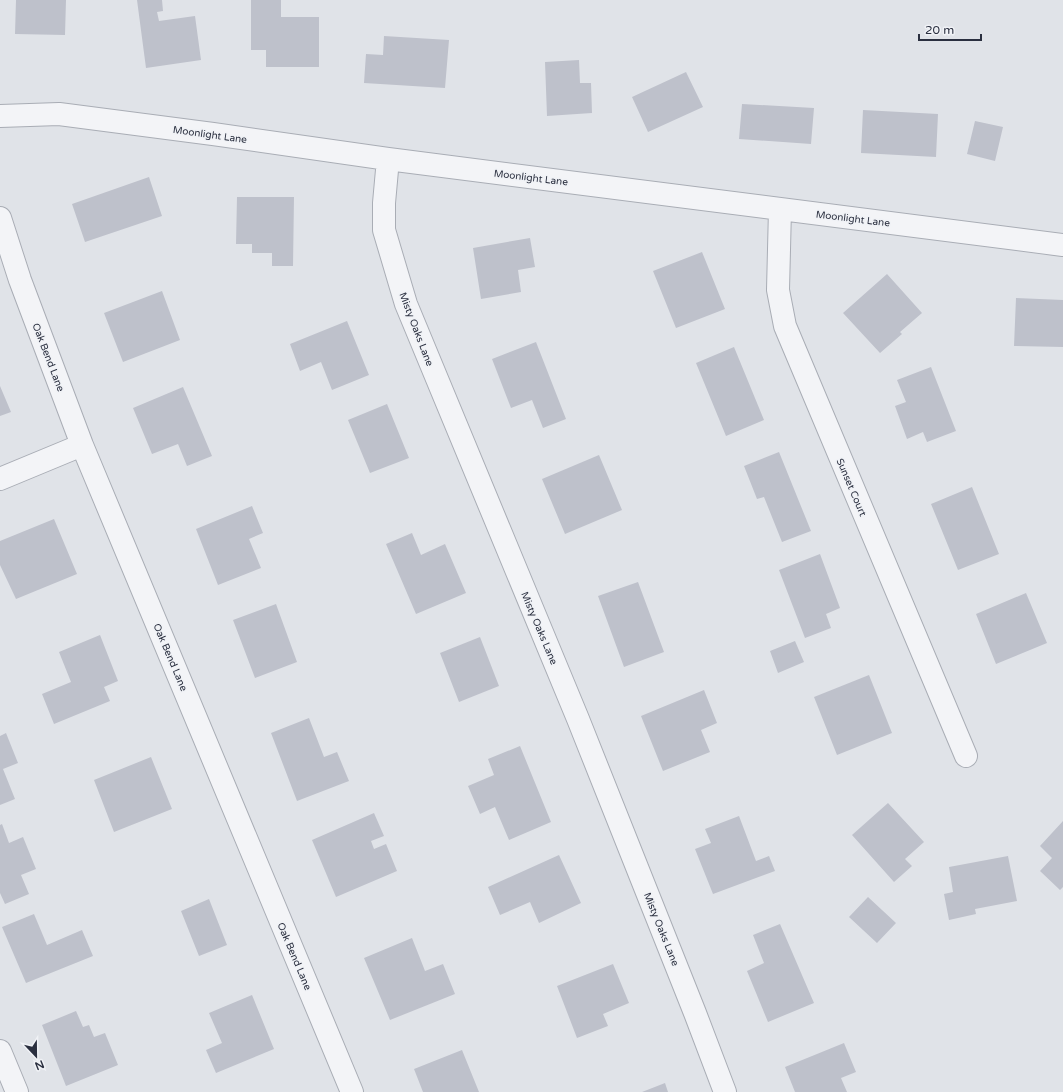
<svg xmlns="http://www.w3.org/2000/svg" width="1063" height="1092" font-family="'Varela Round',sans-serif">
  <rect width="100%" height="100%" fill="#e0e3e8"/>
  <path fill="#bec1cb" d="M16,0H66L65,35L15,34Z
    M137,0H162L163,11L157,12L159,21L195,16L201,60L146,68Z
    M251,0H281V17H319V67H266V50H251Z
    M384,36L449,40L445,88L364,83L366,54L383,55Z
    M579,60L580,83H591L592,113L547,116L545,62Z
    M686,72L703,107L648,132L632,97Z
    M742,104L814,108L811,144L739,139Z
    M863,110L938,114L936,157L861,153Z
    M975,121L1003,127L995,161L967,154Z
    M149,177L162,216L85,242L72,204Z
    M237,197H294L293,266H272V253H252V244H236Z
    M530,238L535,267L518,270L521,292L481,299L473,248Z
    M702,252L725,309L676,328L653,271Z
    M887,274L922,313L900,332L902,334L880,353L843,313Z
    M162,291L180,340L123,362L104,313Z
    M1016,298L1063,300V347L1014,346Z
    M347,321L369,375L332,390L321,362L300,371L290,344Z
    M536,342L566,419L543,428L532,400L511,408L492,359Z
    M734,347L764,420L726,436L696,363Z
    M931,367L956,431L927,442L923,432L907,439L895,406L906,402L897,380Z
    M0,386L11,412L0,416Z
    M183,387L212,456L187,466L178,444L152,454L133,408Z
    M387,404L409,458L370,473L348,420Z
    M779,452L811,531L782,542L764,497L757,499L744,466Z
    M599,455L622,510L565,534L542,479Z
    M972,487L999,554L958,570L931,504Z
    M252,506L263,533L249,539L261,568L218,585L196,529Z
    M54,519L77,574L16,599L0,565V541Z
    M412,533L421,555L445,544L466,593L416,614L386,544Z
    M820,554L840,608L826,614L831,628L805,638L779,570Z
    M638,582L664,652L624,667L598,596Z
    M1026,593L1047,643L996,664L976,614Z
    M276,604L297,662L255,678L233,620Z
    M100,635L118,681L104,687L110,701L54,724L42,694L71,682L59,652Z
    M480,637L499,686L459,702L440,653Z
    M795,641L804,662L778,673L770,651Z
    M869,675L892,733L837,755L814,697Z
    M704,690L717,723L701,730L710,752L663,771L641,716Z
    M309,718L324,757L337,752L349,781L297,801L271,733Z
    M6,733L18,763L3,769L15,799L0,805V736Z
    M520,746L551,822L509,840L495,807L480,814L468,786L494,775L488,759Z
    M151,757L172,809L114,832L94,780Z
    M888,803L924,842L905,859L912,866L894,882L852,835Z
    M374,813L384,836L371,841L374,849L386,844L397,871L336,897L312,840Z
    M739,816L756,861L769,856L775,871L713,894L695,849L711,843L705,829Z
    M1063,821V887L1060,890L1040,871L1052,858L1040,846Z
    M2,824L9,843L23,837L36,869L21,875L29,894L5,904L0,893V825Z
    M559,855L581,903L539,923L530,902L500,915L488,887Z
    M1008,856L1017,901L975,909L976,914L949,920L944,894L953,892L949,867Z
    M868,897L896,923L877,943L849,917Z
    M209,899L227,945L199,956L181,911Z
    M34,914L47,945L82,930L93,956L26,983L2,927Z
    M780,924L814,1003L768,1022L747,971L764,963L753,935Z
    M412,938L425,971L443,964L455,994L390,1020L364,958Z
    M613,964L629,1003L603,1014L608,1026L577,1038L557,986Z
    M252,995L274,1049L216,1073L206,1050L222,1043L209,1013Z
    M76,1011L83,1027L89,1025L94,1037L105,1033L118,1065L66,1086L42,1025Z
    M844,1043L856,1072L841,1078L847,1092H795L785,1067Z
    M462,1050L479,1092H423L414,1069Z
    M665,1083L668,1092H642Z"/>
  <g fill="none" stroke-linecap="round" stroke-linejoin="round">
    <g stroke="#a9adb5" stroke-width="24">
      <path id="minor" d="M0,116L59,114L213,134L388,159L1063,245
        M388,159L384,203V230L406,304L578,719L695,1013L725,1092
        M780,209L778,290L785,326L966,756
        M0,218L20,280L82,445L352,1092
        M0,479L82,445
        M0,1051L17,1092"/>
    </g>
    <use href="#minor" stroke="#f3f4f7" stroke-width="22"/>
  </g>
  <g text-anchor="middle" stroke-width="3" stroke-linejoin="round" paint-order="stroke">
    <g font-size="10" fill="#2a2f3f" stroke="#f0f2f6">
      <text transform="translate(210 134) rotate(8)" y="4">Moonlight Lane</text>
      <text transform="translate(531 177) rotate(7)" y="4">Moonlight Lane</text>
      <text transform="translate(853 218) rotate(7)" y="4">Moonlight Lane</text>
      <text transform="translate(417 329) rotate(69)" y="4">Misty Oaks Lane</text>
      <text transform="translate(49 357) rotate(69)" y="4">Oak Bend Lane</text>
      <text transform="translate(852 487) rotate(67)" y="4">Sunset Court</text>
      <text transform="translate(540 628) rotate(67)" y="4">Misty Oaks Lane</text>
      <text transform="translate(171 657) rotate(67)" y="4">Oak Bend Lane</text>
      <text transform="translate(662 929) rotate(68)" y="4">Misty Oaks Lane</text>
      <text transform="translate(295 956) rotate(67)" y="4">Oak Bend Lane</text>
    </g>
  </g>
  <g transform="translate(36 1056) rotate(158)" stroke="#f0f2f6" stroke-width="3" paint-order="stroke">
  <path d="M0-3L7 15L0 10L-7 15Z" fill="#2a2f3f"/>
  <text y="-6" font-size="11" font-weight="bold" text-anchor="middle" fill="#2a2f3f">N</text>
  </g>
  <path d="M919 34v6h62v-6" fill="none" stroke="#2a2f3f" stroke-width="2"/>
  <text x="925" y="34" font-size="12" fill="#2a2f3f" stroke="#f0f2f6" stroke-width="3" paint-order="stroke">20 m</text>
</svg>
